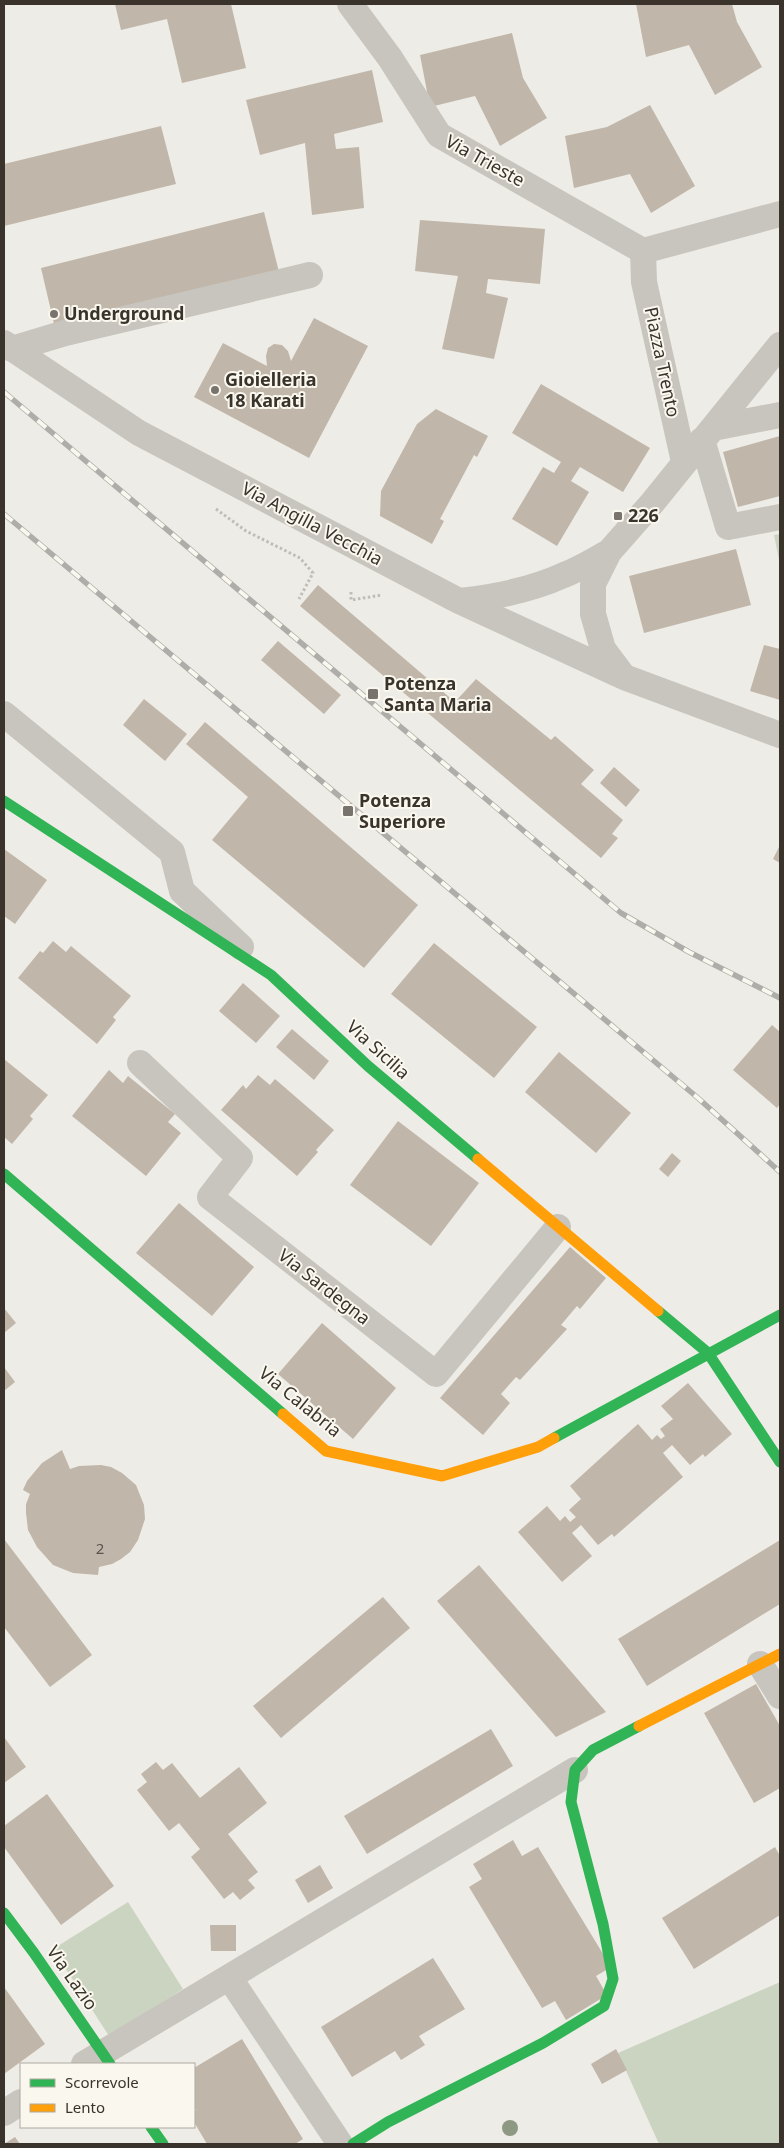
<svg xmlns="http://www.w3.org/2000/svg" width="784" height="2148" font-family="'Noto Sans',sans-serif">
  <rect width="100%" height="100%" fill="#eeece6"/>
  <path fill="#cbd4c1" d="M780,534V565L774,535Z
    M128,1902L183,1989L109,2036L53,1949Z
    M780,1982V2144H659L618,2053Z"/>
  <path fill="#c0b6aa" d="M115,4H231L246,68L182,83L167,19L121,30Z
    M636,4H732L737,22L762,67L715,95L689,45L646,57Z
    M512,33L523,78L547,118L500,146L475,96L430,107L420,55Z
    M372,70L383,122L334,134L336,149L359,147L364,208L312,215L305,143L260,155L246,100Z
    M650,105L695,186L651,213L630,174L574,188L565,136L607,127Z
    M161,126L176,184L4,226V164Z
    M264,212L279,272L55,328L41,268Z
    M420,220L545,229L540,284L488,279L486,293L508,298L494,359L442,349L458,276L415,271Z
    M314,318L368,346L309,458L194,397L223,343L267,366L266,356L268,348L274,344L282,345L288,351L291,361Z
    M541,384L650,448L623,492L580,467L571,481L589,492L557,546L512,519L543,467L554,473L561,462L512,433Z
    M436,409L488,436L477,457L474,455L440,519L444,521L432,544L380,516L381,491L417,424Z
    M780,436V496L738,507L723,452Z
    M736,549L751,605L644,633L629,576Z
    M318,585L455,702L476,679L551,740L555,736L594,770L581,784L623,820L612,834L618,838L601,858L300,606Z
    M278,641L341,695L324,714L261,660Z
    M764,645L780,649V700L750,691Z
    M144,699L187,734L165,761L123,725Z
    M205,722L418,905L364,968L212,840L248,797L186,744Z
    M614,767L640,790L626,807L600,783Z
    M780,845V863L773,859Z
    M4,849L47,880L15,924L4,916Z
    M53,941L66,952L71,946L131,996L113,1017L116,1020L97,1044L18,978L40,951L43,953Z
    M434,943L537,1027L494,1078L391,994Z
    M243,983L280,1016L256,1043L219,1011Z
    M772,1025L780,1032V1104L777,1108L733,1070Z
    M292,1029L329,1061L314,1080L276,1047Z
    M559,1052L631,1113L596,1153L525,1092Z
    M4,1059L48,1095L30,1116L33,1119L12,1144L4,1137Z
    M109,1070L123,1083L128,1076L175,1114L168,1122L181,1133L146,1176L72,1116Z
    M258,1075L270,1085L275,1079L334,1130L316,1150L318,1152L297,1176L221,1110L243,1085L246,1089Z
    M398,1121L479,1183L431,1246L350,1185Z
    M672,1153L681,1161L668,1177L659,1169Z
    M179,1203L254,1267L212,1316L136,1253Z
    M570,1247L606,1278L580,1309L577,1306L561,1325L567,1329L520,1380L516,1377L501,1394L510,1403L483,1435L440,1398Z
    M4,1308L16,1323L4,1333Z
    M322,1323L396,1388L353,1439L278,1374Z
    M4,1367L15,1382L4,1391Z
    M688,1383L732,1434L705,1457L703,1454L690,1465L672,1445L663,1453L683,1477L614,1537L612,1534L598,1545L581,1525L572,1533L592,1556L562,1582L518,1532L547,1506L560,1521L565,1516L570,1522L576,1517L569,1510L581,1499L570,1486L638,1424L652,1440L657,1435L661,1439L665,1436L660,1429L673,1419L661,1406Z
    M62,1450L70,1469L79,1466L101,1465L111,1467L122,1473L136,1485L144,1505L145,1519L138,1540L130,1552L121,1559L112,1564L99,1567L98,1575L73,1573L53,1565L37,1547L28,1530L26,1513V1504L30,1494L23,1490L27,1481L42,1463Z
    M4,1539L92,1655L50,1687L4,1627Z
    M780,1540V1604L647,1686L618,1639Z
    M479,1565L606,1712L556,1737L437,1601Z
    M383,1597L410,1628L281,1738L253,1706Z
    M756,1684L780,1726V1788L754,1803L704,1713Z
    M491,1729L513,1766L367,1854L344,1816Z
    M4,1737L26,1767L4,1783Z
    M156,1762L163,1770L172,1763L200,1798L239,1767L267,1803L228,1834L258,1872L248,1880L255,1888L240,1900L233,1892L224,1899L191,1857L200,1849L179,1823L169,1831L137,1790L147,1782L141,1774Z
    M47,1794L114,1886L61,1925L4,1847V1826Z
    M513,1840L522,1856L538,1847L611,1967L596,1976L607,1995L566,2020L555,2001L542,2008L469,1887L482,1879L473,1864Z
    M775,1847L780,1856V1915L694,1969L662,1918Z
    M320,1865L333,1888L308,1903L295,1880Z
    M210,1925H236V1951H211Z
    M433,1958L465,2009L419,2036L425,2045L401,2060L395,2051L352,2077L321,2027Z
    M4,1987L45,2044L4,2074Z
    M242,2039L303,2139L295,2144H207L194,2122V2111L196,2110L194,2107V2068Z
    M616,2049L627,2070L602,2084L591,2064Z
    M15,2137L20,2144H4Z"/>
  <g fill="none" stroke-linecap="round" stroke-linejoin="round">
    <path stroke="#c0bdb7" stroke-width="3" stroke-dasharray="2.5 2.5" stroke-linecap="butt" d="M216,509L246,531L300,558L313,573L299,599
      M351,592V600L382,595"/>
    <path stroke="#c8c5be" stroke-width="26" d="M350,4L390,58L439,135L643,251
      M643,251L644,282L684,462
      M643,251L780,214
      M4,343L139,433L459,601L624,677
      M780,345L653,502L609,552L593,584V614L603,649L624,677L780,735
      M12,349L65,333L310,275
      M713,428L780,415
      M702,440L728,527L780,517
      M460,601C496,597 531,590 564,575C580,569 594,560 609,552
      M4,714L172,852L182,891L241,947
      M140,1063L240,1158L210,1197L436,1374L558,1227
      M760,1664L780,1696
      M229,1977L340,2144
      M84,2064L575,1770
      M4,2113L21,2102"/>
    <path stroke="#30b455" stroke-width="11" d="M4,801L271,975L368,1066L478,1159
      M4,1174L283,1414
      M658,1311L708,1353L780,1462
      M554,1438L780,1315
      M4,1913L34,1953L110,2064
      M151,2127L163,2144
      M353,2144L388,2122L543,2043L604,2006L613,1979L603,1924L571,1802L575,1770L593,1750L639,1726"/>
    <path stroke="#ff9f0a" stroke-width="11" d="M478,1159L658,1311
      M283,1414L326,1451L442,1476L538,1447L554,1438
      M639,1726L780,1654"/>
    <g stroke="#afada9" stroke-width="5.5">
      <path id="rail" d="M4,392L621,913L689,952L780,998
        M4,514L698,1098L780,1172"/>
    </g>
    <use href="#rail" stroke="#f9f7ee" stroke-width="4" stroke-dasharray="11" stroke-linecap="butt"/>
  </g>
  <circle fill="#8e9983" cx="510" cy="2128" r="8"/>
  <g fill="#78746d" stroke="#f9f7ee" stroke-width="2">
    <circle cx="54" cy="314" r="5"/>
    <circle cx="215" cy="390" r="5"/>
    <rect x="613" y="511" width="10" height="10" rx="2.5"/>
    <rect x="367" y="688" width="12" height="12" rx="2.5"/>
    <rect x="342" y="805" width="12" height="12" rx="2.5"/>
  </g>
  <g text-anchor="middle" stroke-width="4" stroke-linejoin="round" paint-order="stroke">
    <g font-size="15" fill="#5b544c">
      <text x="100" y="1554">2</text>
    </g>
    <g font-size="18" fill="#39332c" stroke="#f9f7ee">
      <text transform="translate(485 161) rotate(29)" y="6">Via Trieste</text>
      <text transform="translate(662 362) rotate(78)" y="6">Piazza Trento</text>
      <text transform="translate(312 524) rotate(28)" y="6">Via Angilla Vecchia</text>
      <text transform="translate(378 1050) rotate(42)" y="6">Via Sicilia</text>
      <text transform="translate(324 1287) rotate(38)" y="6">Via Sardegna</text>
      <text transform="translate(300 1402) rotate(39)" y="6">Via Calabria</text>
      <text transform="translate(72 1978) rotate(55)" y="6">Via Lazio</text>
    </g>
    <g font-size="18" font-weight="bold" fill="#39332c" stroke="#f9f7ee" text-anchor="start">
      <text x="64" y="320">Underground</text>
      <text x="225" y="386">Gioielleria<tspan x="225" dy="21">18 Karati</tspan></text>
      <text x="628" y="522">226</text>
      <text x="384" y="690">Potenza<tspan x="384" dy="21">Santa Maria</tspan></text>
      <text x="359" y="807">Potenza<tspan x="359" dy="21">Superiore</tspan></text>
    </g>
  </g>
  <rect width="784" height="2148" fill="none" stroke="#39332c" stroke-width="10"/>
  <rect x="20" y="2063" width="175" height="65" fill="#f9f7ee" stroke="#aca9a0"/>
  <rect x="30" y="2079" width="25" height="8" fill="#30b455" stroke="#aca9a0"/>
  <text x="65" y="2088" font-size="15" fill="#39332c">Scorrevole</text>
  <rect x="30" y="2104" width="25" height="8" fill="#ff9f0a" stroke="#aca9a0"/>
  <text x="65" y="2113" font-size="15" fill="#39332c">Lento</text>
</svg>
